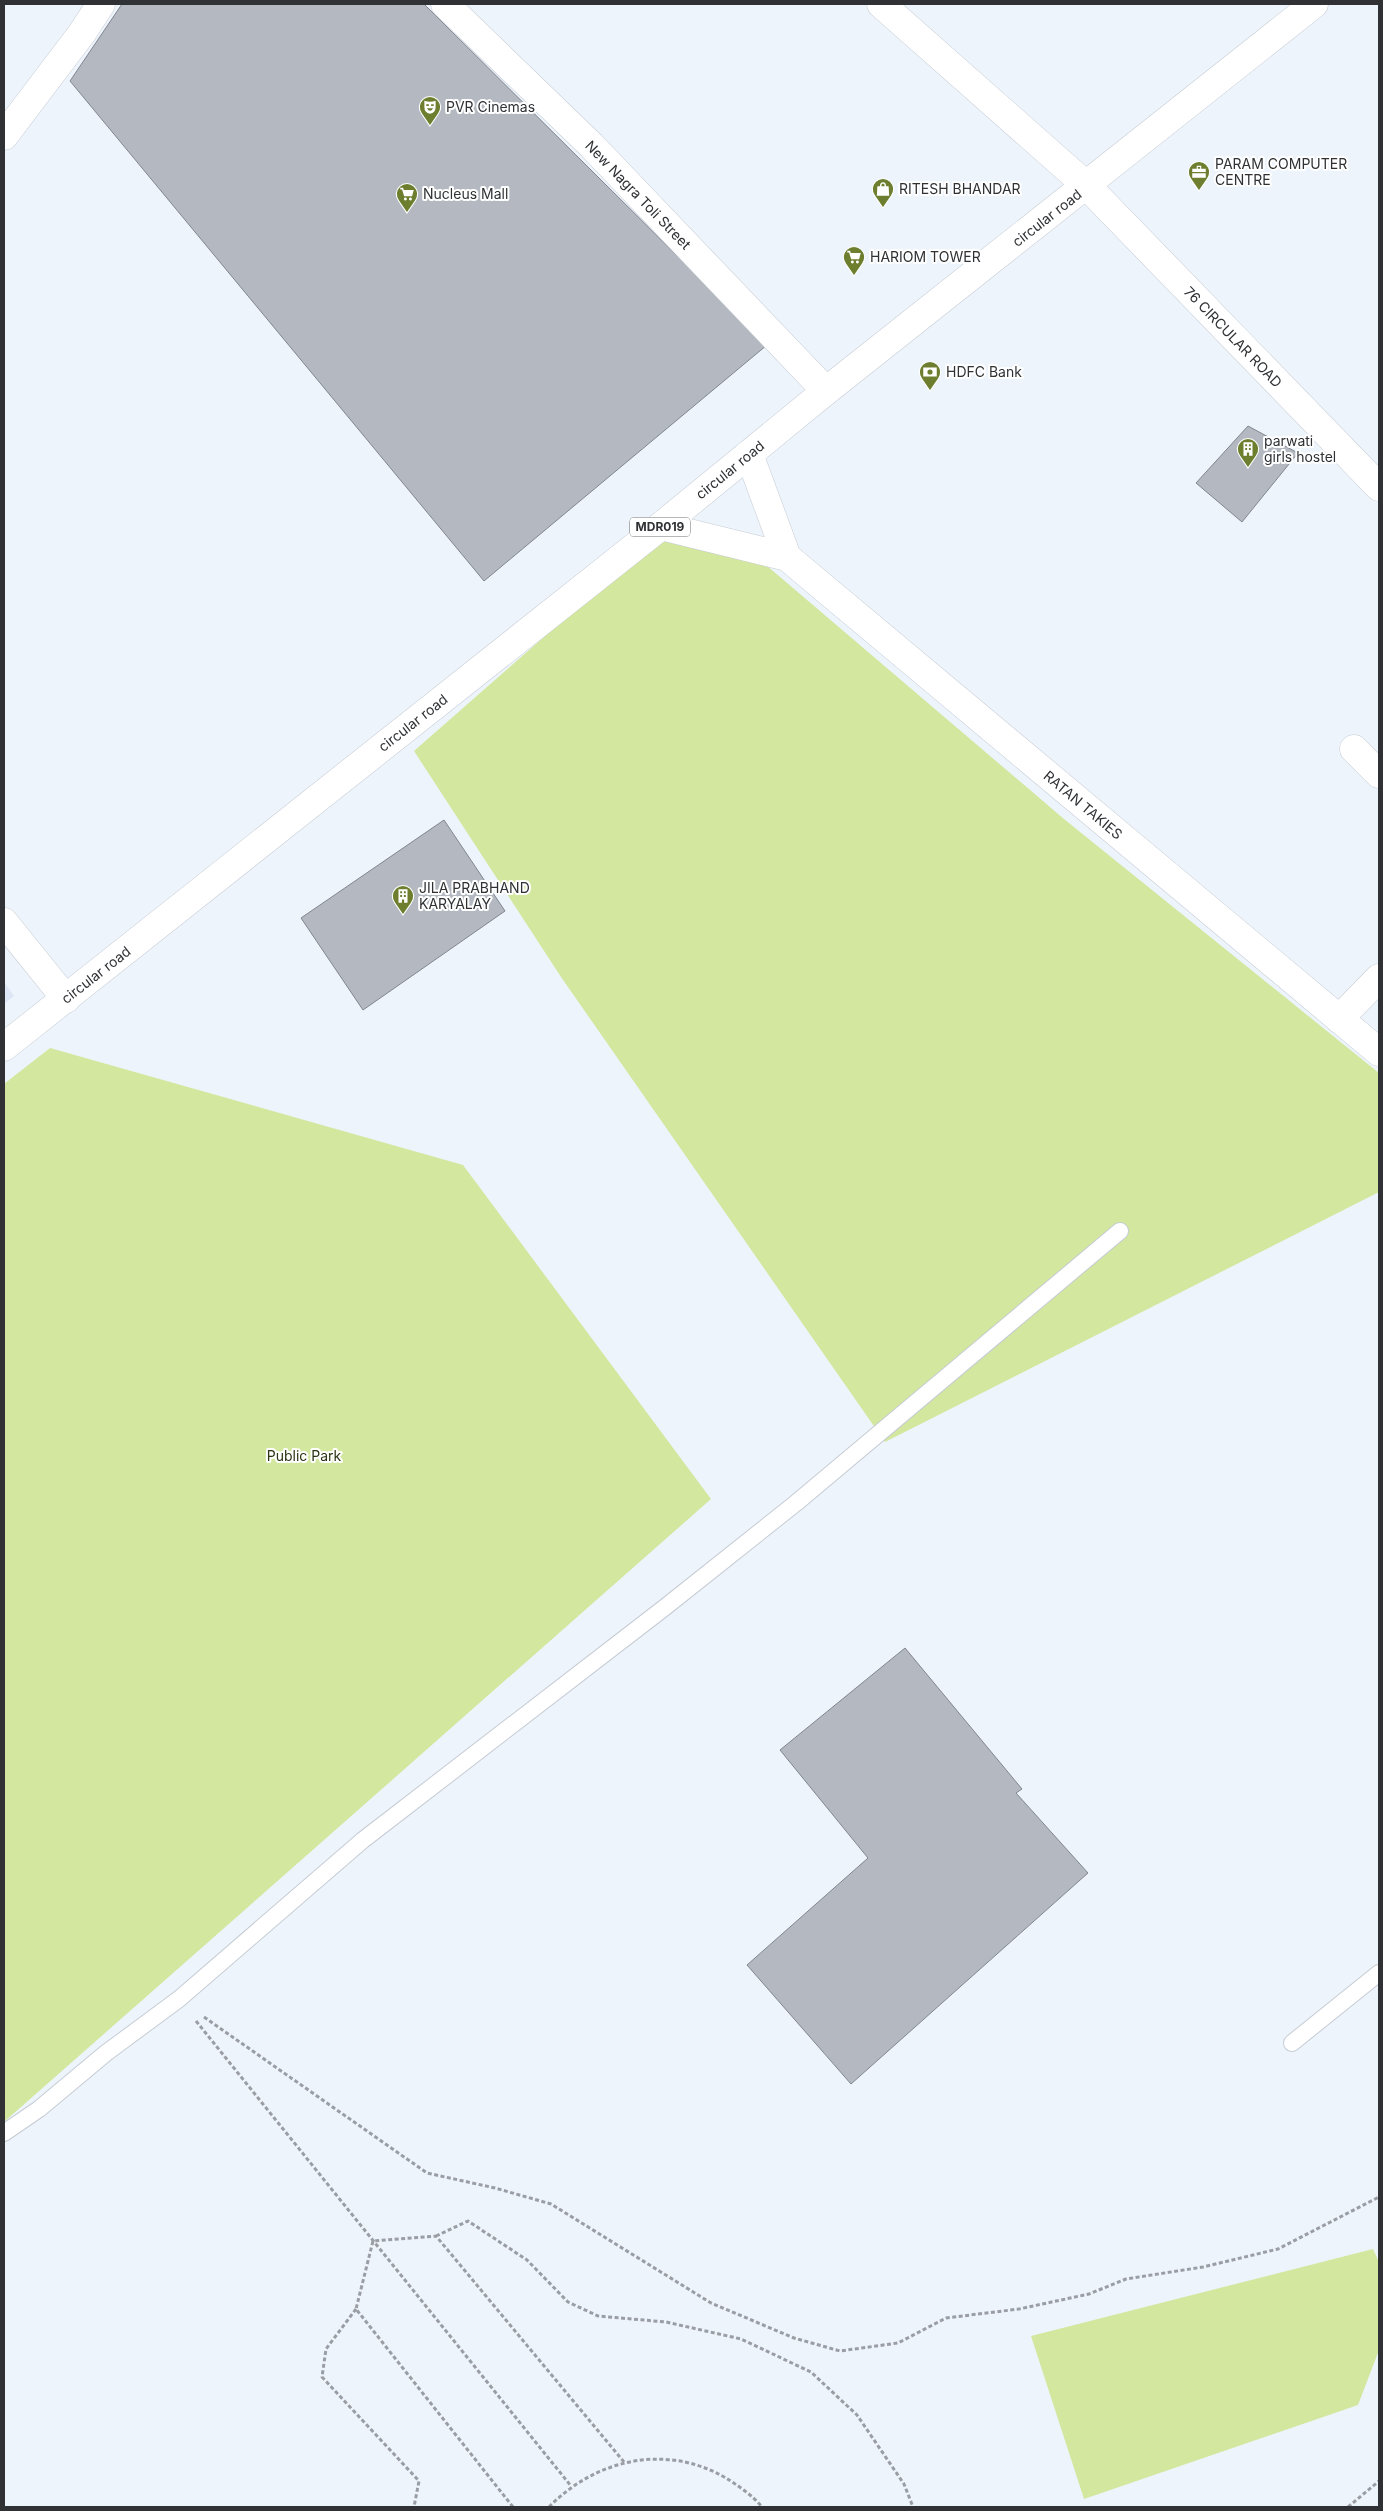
<svg xmlns="http://www.w3.org/2000/svg" width="1383" height="2511" font-family="Inter,sans-serif">
  <rect width="100%" height="100%" fill="#eef4fc"/>
  <path fill="#dde7f6" d="M4,982L14,996L4,1004Z"/>
  <path fill="#d3e79e" d="M659,536L766,565L1064,819L1379,1073V1192L885,1442L561,977L414,751Z
    M50,1048L463,1165L711,1499L4,2122V1084Z
    M1373,2249L1379,2262V2350L1358,2405L1084,2499L1031,2336Z"/>
  <path fill="#b4b9c1" stroke="#81868e" d="M122,4H424L767,345L484,581L70,81Z
    M1248,426L1298,453L1242,522L1196,483Z
    M444,820L505,911L363,1010L301,918Z
    M905,1648L1022,1789L1016,1793L1088,1873L851,2084L747,1965L868,1858L780,1750Z"/>
  <g fill="none" stroke-linecap="round" stroke-linejoin="round">
    <g stroke="#c6ccd4" stroke-width="18">
      <path id="lane" d="M1292,2043L1379,1973
        M4,2133L39,2109L106,2053L179,1999L363,1840L664,1608L796,1503L1120,1231"/>
    </g>
    <g stroke="#c6ccd4" stroke-width="29">
      <path id="street" d="M445,4L591,145L826,391
        M881,4L1087,186L1379,487
        M4,136L82,33L101,4
        M1354,749L1379,774
        M4,922L66,999
        M1339,1019L1379,978"/>
    </g>
    <g stroke="#c6ccd4" stroke-width="29">
      <path id="secondary" d="M749,454L787,557
        M661,526L787,557L1379,1052"/>
    </g>
    <g stroke="#c6ccd4" stroke-width="29">
      <path id="primary" d="M4,1047L661,526L826,391L1314,4"/>
    </g>
    <path stroke="#9a9ea4" stroke-width="3" stroke-dasharray="4 2.5" stroke-linecap="butt" d="M204,2017L427,2173L495,2188L551,2204L711,2303L794,2338L840,2351L898,2343L946,2318L1019,2309L1089,2294L1126,2279L1203,2267L1278,2249L1379,2197
      M196,2021L571,2486
      M436,2236L468,2221L527,2260L568,2302L598,2316L666,2322L741,2339L811,2372L857,2415L904,2484L913,2507
      M356,2309L326,2349L322,2377L419,2481L414,2507
      M513,2507L356,2309L373,2241L436,2236L624,2462
      M549,2507C596,2459 666,2443 726,2478C739,2486 753,2496 762,2507
      M1348,2507L1379,2481"/>
    <use href="#lane" stroke="#fff" stroke-width="16"/>
    <use href="#street" stroke="#fff" stroke-width="28"/>
    <use href="#secondary" stroke="#fff" stroke-width="28"/>
    <use href="#primary" stroke="#fff" stroke-width="28"/>
  </g>
  <defs>
    <g id="theatre-pin" transform="scale(1.125)"><path d="M0 17L-7.5 6A9.5 9.5 0 1 1 7.5 6Z" fill="#6d7f2f" stroke="#fff"/><path d="M-5-5.5Q0-4 5-5.5V0Q5 5 0 6Q-5 5-5 0ZM-3.3-2.5H-1v1.5H-3.3ZM1-2.5H3.3v1.5H1ZM-2.8 1Q0 5.5 2.8 1Z" fill="#fff"/></g>
    <g id="office-pin" transform="scale(1.125)"><path d="M0 17L-7.5 6A9.5 9.5 0 1 1 7.5 6Z" fill="#6d7f2f" stroke="#fff"/><path d="M-6-3h4V-5.5h4V-3h4V5H-6ZM-1-4.5V-3h2v-1.5ZM-6 0V1H6V0Z" fill="#fff"/></g>
    <g id="shop-pin" transform="scale(1.125)"><path d="M0 17L-7.5 6A9.5 9.5 0 1 1 7.5 6Z" fill="#6d7f2f" stroke="#fff"/><path d="M-5-2.5h2.3a2.7 3.5 0 0 1 5.4 0H5L5.5 6h-11ZM-1.5-2.5h3a1.5 2.3 0 0 0-3 0Z" fill="#fff"/></g>
    <g id="supermarket-pin" transform="scale(1.125)"><path d="M0 17L-7.5 6A9.5 9.5 0 1 1 7.5 6Z" fill="#6d7f2f" stroke="#fff"/><path d="M-6-5.5h2.5l.6 2H6L4.5 2H-2.5L-4.4-4H-6ZM-1.5 3.2a1.3 1.3 0 1 0 .1 0ZM3 3.2a1.3 1.3 0 1 0 .1 0Z" fill="#fff"/></g>
    <g id="bank-pin" transform="scale(1.125)"><path d="M0 17L-7.5 6A9.5 9.5 0 1 1 7.5 6Z" fill="#6d7f2f" stroke="#fff"/><path d="M-6-4H6V4H-6ZM0-2.3a2.3 2.3 0 1 0 0 4.6a2.3 2.3 0 1 0 0-4.6Z" fill="#fff"/></g>
    <g id="building-pin" transform="scale(1.125)"><path d="M0 17L-7.5 6A9.5 9.5 0 1 1 7.5 6Z" fill="#6d7f2f" stroke="#fff"/><path d="M-4-6H4V6H1V3H-1V6H-4ZM-2.5-4.3h1.7v1.8h-1.7ZM.8-4.3h1.7v1.8H.8ZM-2.5-1h1.7V.8h-1.7ZM.8-1h1.7V.8H.8Z" fill="#fff"/></g>
  </defs>
  <g fill-rule="evenodd">
    <use href="#theatre-pin" x="430" y="107"/>
    <use href="#office-pin" x="1199" y="172"/>
    <use href="#shop-pin" x="883" y="189"/>
    <use href="#supermarket-pin" x="407" y="194"/>
    <use href="#supermarket-pin" x="854" y="257"/>
    <use href="#bank-pin" x="930" y="372"/>
    <use href="#building-pin" x="1248" y="449"/>
    <use href="#building-pin" x="403" y="896"/>
  </g>
  <g text-anchor="middle" stroke-width="4" stroke-linejoin="round" paint-order="stroke">
    <rect fill="#fff" stroke="#6d6f71" stroke-width="1" x="630" y="517.5" width="60" height="19" rx="4"/>
    <g font-size="12" font-weight="bold" fill="#2f3134">
      <text x="660" y="531">MDR019</text>
    </g>
    <g font-size="14" fill="#2f3134" stroke="#fff" text-anchor="start">
      <text x="446" y="112">PVR Cinemas</text>
      <text x="1215" y="169">PARAM COMPUTER<tspan x="1215" dy="16">CENTRE</tspan></text>
      <text x="899" y="194">RITESH BHANDAR</text>
      <text x="423" y="199">Nucleus Mall</text>
      <text x="870" y="262">HARIOM TOWER</text>
      <text x="946" y="377">HDFC Bank</text>
      <text x="1264" y="446">parwati<tspan x="1264" dy="16">girls hostel</tspan></text>
      <text x="419" y="893">JILA PRABHAND<tspan x="419" dy="16">KARYALAY</tspan></text>
    </g>
    <g font-size="14" fill="#2f3134" stroke="#fff">
      <text transform="translate(638 195) rotate(46)" y="5">New Nagra Toli Street</text>
      <text transform="translate(1047 218) rotate(-38)" y="5">circular road</text>
      <text transform="translate(1233 337) rotate(46)" y="5">76 CIRCULAR ROAD</text>
      <text transform="translate(730 470) rotate(-39)" y="5">circular road</text>
      <text transform="translate(413 723) rotate(-38)" y="5">circular road</text>
      <text transform="translate(1083 805) rotate(40)" y="5">RATAN TAKIES</text>
      <text transform="translate(96 975) rotate(-38)" y="5">circular road</text>
    </g>
    <g font-size="14" fill="#2b3313" stroke="#fff">
      <text x="304" y="1461">Public Park</text>
    </g>
  </g>
  <rect width="1383" height="2511" fill="none" stroke="#2f3134" stroke-width="10"/>
</svg>
